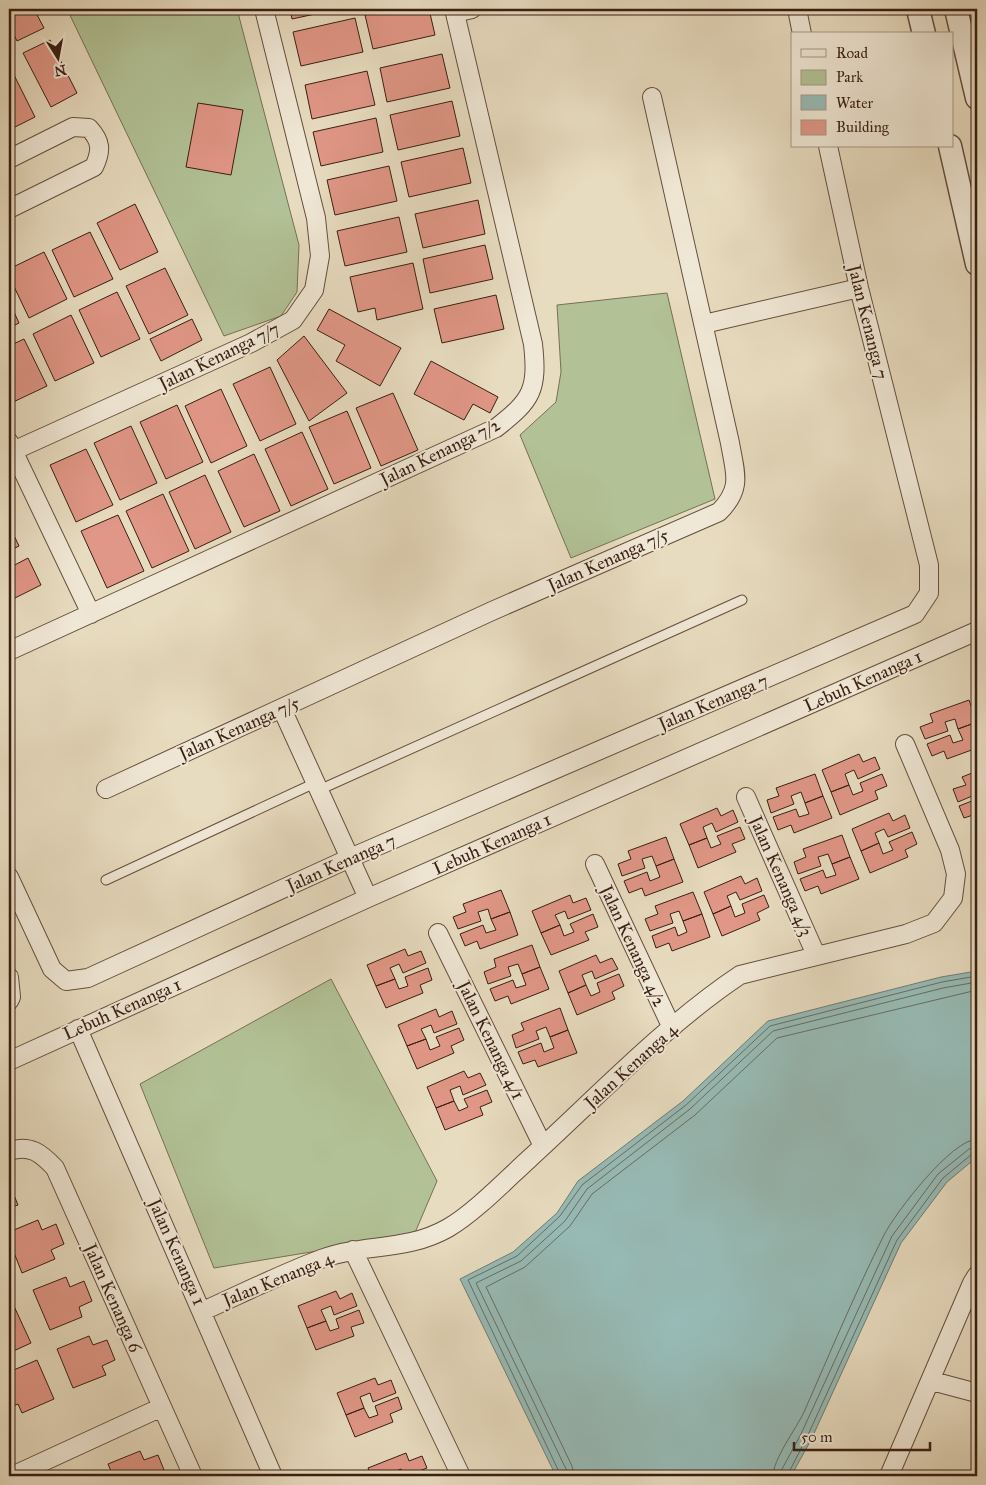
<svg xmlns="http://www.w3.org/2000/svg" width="986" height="1485" font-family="'IM FELL Great Primer',serif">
  <rect width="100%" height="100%" fill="#e8dcc0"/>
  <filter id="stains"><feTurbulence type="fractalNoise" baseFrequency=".004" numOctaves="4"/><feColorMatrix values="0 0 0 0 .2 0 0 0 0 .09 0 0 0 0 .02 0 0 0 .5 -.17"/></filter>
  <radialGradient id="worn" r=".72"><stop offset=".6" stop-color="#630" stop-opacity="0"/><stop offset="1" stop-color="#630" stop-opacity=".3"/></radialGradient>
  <path fill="#b2c296" stroke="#767054" d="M67,9H237L299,245L297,292L281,316L224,336Z
    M667,293L715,499L571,558L520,435L556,402L561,372L557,305Z
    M331,979L437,1181L414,1235L214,1268L140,1084Z"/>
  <path fill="#97bbb6" stroke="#717c74" d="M977,971V1157L947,1182L901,1243L811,1440L791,1476H556L460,1279L513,1252L557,1213L578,1181L683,1101L768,1021L941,977Z"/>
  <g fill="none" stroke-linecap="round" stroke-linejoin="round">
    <path stroke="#686c64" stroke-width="1" d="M561,1476L468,1280L517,1256L560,1216L582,1185L686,1105L770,1026L942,982L977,976
      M567,1476L566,1469L476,1283L521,1261L565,1221L587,1189L690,1109L773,1031L943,988L977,982
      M574,1476L572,1466L486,1287L525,1267L570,1226L592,1194L695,1115L777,1038L977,990
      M773,1476C773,1459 796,1429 804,1412C830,1353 855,1293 884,1235C896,1212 951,1140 977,1139
      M780,1476L782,1469L801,1434L892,1236L938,1174L969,1149L977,1147
      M787,1476L807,1437L897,1240L943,1178L972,1154L977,1153"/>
  </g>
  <path fill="#e19787" stroke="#391e12" d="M9,9H34L44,28L17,41L9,25Z
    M290,9H338L292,19Z
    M391,9H429L435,35L373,49L365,15Z
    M355,18L363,52L301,66L293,32Z
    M50,40L77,93L51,107L23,53Z
    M442,54L450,88L387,102L380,68Z
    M9,65L35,117L9,130Z
    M367,71L375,105L312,119L305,85Z
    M452,101L460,136L398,150L390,115Z
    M198,103L243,110L231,175L186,167Z
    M376,118L383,152L321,166L313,132Z
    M463,148L471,183L409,197L401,162Z
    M389,166L397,201L335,215L327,180Z
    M478,200L485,234L423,248L415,214Z
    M135,204L158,252L120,270L97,223Z
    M399,217L407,252L345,266L337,231Z
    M90,232L113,279L74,297L52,250Z
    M485,245L493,279L430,293L423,259Z
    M44,252L67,299L29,318L9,276V269Z
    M413,263L423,309L377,320L375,308L358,312L350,277Z
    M165,268L188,315L149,334L126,286Z
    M117,292L140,339L101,357L79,310Z
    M496,295L504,329L442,343L434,309Z
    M9,301L19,323L9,328Z
    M329,309L401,348L380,386L336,361L345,345L317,330Z
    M71,315L94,363L55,381L33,334Z
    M192,319L202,340L161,361L150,339Z
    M304,336L347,393L309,421L277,360Z
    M24,339L47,386L9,404V346Z
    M431,361L498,397L490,413L473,404L464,420L414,394Z
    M270,367L296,424L260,441L233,384Z
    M221,389L247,446L211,463L185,406Z
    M393,393L418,450L381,466L356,408Z
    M177,405L203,462L166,479L140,422Z
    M347,411L371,468L334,484L309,427Z
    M131,426L157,483L120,500L94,443Z
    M302,432L328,489L291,506L265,449Z
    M86,449L113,505L76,522L50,465Z
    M254,454L280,511L244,527L218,471Z
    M205,475L231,532L195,549L169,492Z
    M163,494L189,551L152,568L126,511Z
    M118,515L144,571L107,588L81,531Z
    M9,525L19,546L9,551Z
    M28,558L41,585L9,601V568Z
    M969,700L977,722L958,729L955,719L945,722L948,731L925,739L920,727L933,722L930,714Z
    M977,722V748L947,759L944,751L932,756L927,744L950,735L953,743L963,740L958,729Z
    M859,754L863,762L875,757L880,769L858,779L854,770L845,774L849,785L831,792L822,770Z
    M977,771V794L958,802L953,789L966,785L962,777Z
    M815,774L823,796L805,803L801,792L791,796L794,804L771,813L767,800L779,796L776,788Z
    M882,774L887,786L875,791L878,799L840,815L831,792L849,785L853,795L863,791L860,783Z
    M823,796L832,818L794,833L791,825L778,830L773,817L796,809L799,817L809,814L805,803Z
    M977,799V816L976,814L964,818L959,806Z
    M717,808L721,816L733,810L738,822L716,832L712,823L703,827L707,838L689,845L680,824Z
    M889,813L893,821L905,815L910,828L888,837L884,829L875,833L879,843L861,851L852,829Z
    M740,827L745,839L732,844L736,852L698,868L689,845L707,838L711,848L721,844L717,836Z
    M912,832L917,844L905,850L908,857L870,873L861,851L879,843L883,854L893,850L889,842Z
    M842,835L850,857L832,864L828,854L818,857L821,866L798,874L794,862L806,857L803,849Z
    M666,837L674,859L656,866L652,856L642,859L645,868L622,876L618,864L631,859L628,851Z
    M850,857L859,879L821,894L818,886L805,891L800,879L823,870L826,878L836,875L832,864Z
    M674,859L683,882L645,896L642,888L629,893L624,881L647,872L650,881L660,877L656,866Z
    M741,876L745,884L757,878L762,891L740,900L736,892L727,896L731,906L713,914L704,892Z
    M501,890L510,912L491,919L488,909L478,912L481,921L458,929L453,917L466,912L463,904Z
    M693,892L702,914L683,921L679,911L670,914L673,923L650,931L645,919L658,914L655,906Z
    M570,895L573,903L586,898L591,910L568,919L565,911L555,915L560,925L541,933L532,911Z
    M764,895L769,907L757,913L760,920L722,936L713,914L731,906L735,917L745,913L742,904Z
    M510,912L518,935L480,949L477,941L465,946L460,934L483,925L486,933L496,930L491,919Z
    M593,914L598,927L585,932L589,940L551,955L541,933L560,925L564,936L574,932L570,924Z
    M702,914L710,937L672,951L669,943L656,948L652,936L675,927L678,936L687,932L683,921Z
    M532,945L540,967L522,974L518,964L508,967L511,976L488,984L484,972L496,967L494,959Z
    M405,949L408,956L421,951L426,963L403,973L399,964L390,968L395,979L376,986L367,965Z
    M596,955L600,963L612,958L618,969L595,979L592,971L582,975L586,985L568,993L559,971Z
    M540,967L549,989L511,1004L508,996L495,1001L490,989L513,980L516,988L526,985L522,974Z
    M428,968L432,980L420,985L423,993L386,1008L376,986L395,979L399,989L408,986L405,977Z
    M619,974L624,986L612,992L615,999L577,1015L568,993L586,985L591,996L600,992L597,983Z
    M560,1008L568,1030L550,1037L546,1027L536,1031L539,1039L516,1048L512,1035L524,1030L521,1023Z
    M436,1009L439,1017L452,1011L457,1024L434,1033L431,1025L421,1029L426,1039L407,1046L398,1025Z
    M459,1028L464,1040L451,1046L454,1053L417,1069L407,1046L426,1039L430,1050L440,1046L436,1037Z
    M568,1030L577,1053L538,1067L535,1060L523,1064L518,1052L541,1043L544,1052L554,1048L550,1037Z
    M464,1071L468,1078L480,1073L486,1085L463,1095L460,1086L450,1090L454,1101L436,1108L427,1087Z
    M487,1090L492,1102L480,1107L483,1115L445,1130L436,1108L454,1101L459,1111L468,1107L464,1099Z
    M9,1183L18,1205L9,1208Z
    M38,1220L42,1230L56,1224L64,1244L51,1250L55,1259L22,1273L9,1240V1232Z
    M66,1277L70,1287L84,1281L92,1301L79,1307L82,1317L50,1330L33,1290Z
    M336,1291L340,1299L352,1293L357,1306L334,1315L331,1306L321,1310L326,1321L307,1328L298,1306Z
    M13,1304L31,1343L9,1353V1306Z
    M359,1310L364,1323L351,1327L354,1336L316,1350L307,1328L326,1321L330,1331L339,1328L336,1319Z
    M89,1336L93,1345L107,1340L115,1360L102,1366L106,1375L73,1388L57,1349Z
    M37,1360L54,1399L22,1413L18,1404L9,1408V1372Z
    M375,1378L378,1385L391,1380L396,1393L373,1402L370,1393L360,1397L364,1408L346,1415L337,1393Z
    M398,1397L402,1409L390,1414L393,1422L355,1437L346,1415L364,1408L369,1418L378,1415L375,1406Z
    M140,1451L144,1460L158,1455L166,1475L113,1476L108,1464Z
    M406,1453L409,1461L422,1456L427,1468L407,1476H404L401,1469L391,1473L393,1476H371L368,1468Z"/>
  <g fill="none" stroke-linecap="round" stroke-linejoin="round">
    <g stroke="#654e3e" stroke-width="11">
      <path id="service" d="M319,790L742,600
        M106,880L315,783"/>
    </g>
    <g stroke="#654e3e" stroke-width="20">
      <path id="minor" d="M797,9L802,34
        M455,13L472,9
        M9,159L73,127L89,128C101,141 102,150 94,167L9,209
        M704,324L859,288
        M9,442L91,614
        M13,451L251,343L293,320L314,290L320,256L316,218L264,9
        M9,651L496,428C532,400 538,390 533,344L454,9
        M282,709L368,898
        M106,789L492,611L719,512C743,488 735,473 730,443L652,97
        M746,797L816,955
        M595,864L672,1028
        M9,877L52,969L66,981L88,978L350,858L915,614L929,593V565L859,288L828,146
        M438,933L543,1146
        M9,977L11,997L9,1001
        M78,1029L273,1476
        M9,1061L368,898L977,631
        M9,1151C30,1144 41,1153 55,1168L193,1476
        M353,1250L461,1476
        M203,1311C241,1294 281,1274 321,1259C364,1243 406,1252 448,1228C474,1213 506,1180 529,1159C596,1098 665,1025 740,975L906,934L934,923L953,898L956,874L950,850L905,744
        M932,1381L977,1393
        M12,1476L162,1407
        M889,1476L972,1283L977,1275"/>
    </g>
    <g stroke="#654e3e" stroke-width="25">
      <path id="tertiary" d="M918,9L924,34
        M956,9L977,98
        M950,146L977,264"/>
    </g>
    <use href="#service" stroke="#f0e8d6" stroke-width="9"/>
    <use href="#minor" stroke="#f0e8d6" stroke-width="18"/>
    <use href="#tertiary" stroke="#f0e8d6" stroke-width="22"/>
  </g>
  <g text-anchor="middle" stroke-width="4" stroke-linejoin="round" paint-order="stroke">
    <g font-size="18" fill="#391e12" stroke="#f0e8d6">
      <text transform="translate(868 322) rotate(76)" y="6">Jalan Kenanga 7</text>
      <text transform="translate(219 356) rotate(-26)" y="6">Jalan Kenanga 7/7</text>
      <text transform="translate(440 452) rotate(-26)" y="6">Jalan Kenanga 7/2</text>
      <text transform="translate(608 560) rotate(-24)" y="6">Jalan Kenanga 7/5</text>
      <text transform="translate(863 681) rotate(-24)" y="6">Lebuh Kenanga 1</text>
      <text transform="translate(713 702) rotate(-23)" y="6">Jalan Kenanga 7</text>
      <text transform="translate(239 728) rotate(-24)" y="6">Jalan Kenanga 7/5</text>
      <text transform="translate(492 844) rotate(-24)" y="6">Lebuh Kenanga 1</text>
      <text transform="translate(341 863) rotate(-24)" y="6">Jalan Kenanga 7</text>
      <text transform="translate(781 876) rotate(66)" y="6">Jalan Kenanga 4/3</text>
      <text transform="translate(633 946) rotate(65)" y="6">Jalan Kenanga 4/2</text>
      <text transform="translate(122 1009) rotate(-24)" y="6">Lebuh Kenanga 1</text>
      <text transform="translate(491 1040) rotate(64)" y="6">Jalan Kenanga 4/1</text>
      <text transform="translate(631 1066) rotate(-42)" y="6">Jalan Kenanga 4</text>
      <text transform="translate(177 1252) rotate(66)" y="6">Jalan Kenanga 1</text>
      <text transform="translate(278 1279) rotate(-22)" y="6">Jalan Kenanga 4</text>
      <text transform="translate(113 1298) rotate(66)" y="6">Jalan Kenanga 6</text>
    </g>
  </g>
  <rect width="986" height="1485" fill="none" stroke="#e8dcc0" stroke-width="30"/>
  <rect x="10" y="10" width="966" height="1465" fill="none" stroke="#391e12" stroke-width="2.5"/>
  <rect x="15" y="15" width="956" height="1455" fill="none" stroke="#391e12"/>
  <rect x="791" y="32" width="162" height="115" fill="#f0e8d6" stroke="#a79788"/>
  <rect x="801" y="49" width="25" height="8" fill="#f0e8d6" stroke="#a79788"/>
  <text x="836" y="58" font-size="15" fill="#391e12">Road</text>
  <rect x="801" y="70" width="25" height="15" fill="#b2c296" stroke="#a79788"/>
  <text x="836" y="82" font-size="15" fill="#391e12">Park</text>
  <rect x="801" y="95" width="25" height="15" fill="#97bbb6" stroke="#a79788"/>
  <text x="836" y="108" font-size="15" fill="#391e12">Water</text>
  <rect x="801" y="120" width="25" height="15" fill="#e19787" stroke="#a79788"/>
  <text x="836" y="132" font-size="15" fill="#391e12">Building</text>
  <g transform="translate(58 58) rotate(169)" stroke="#f0e8d6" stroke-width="4" paint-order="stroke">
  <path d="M0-4L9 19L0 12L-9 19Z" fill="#391e12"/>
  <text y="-8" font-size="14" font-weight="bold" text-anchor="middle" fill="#391e12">N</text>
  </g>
  <path d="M794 1442v8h136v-8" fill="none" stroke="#391e12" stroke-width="2.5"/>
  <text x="801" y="1442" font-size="15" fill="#391e12" stroke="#f0e8d6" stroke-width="4" paint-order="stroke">50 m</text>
  <rect width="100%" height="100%" filter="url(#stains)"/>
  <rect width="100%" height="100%" fill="url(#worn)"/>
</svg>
